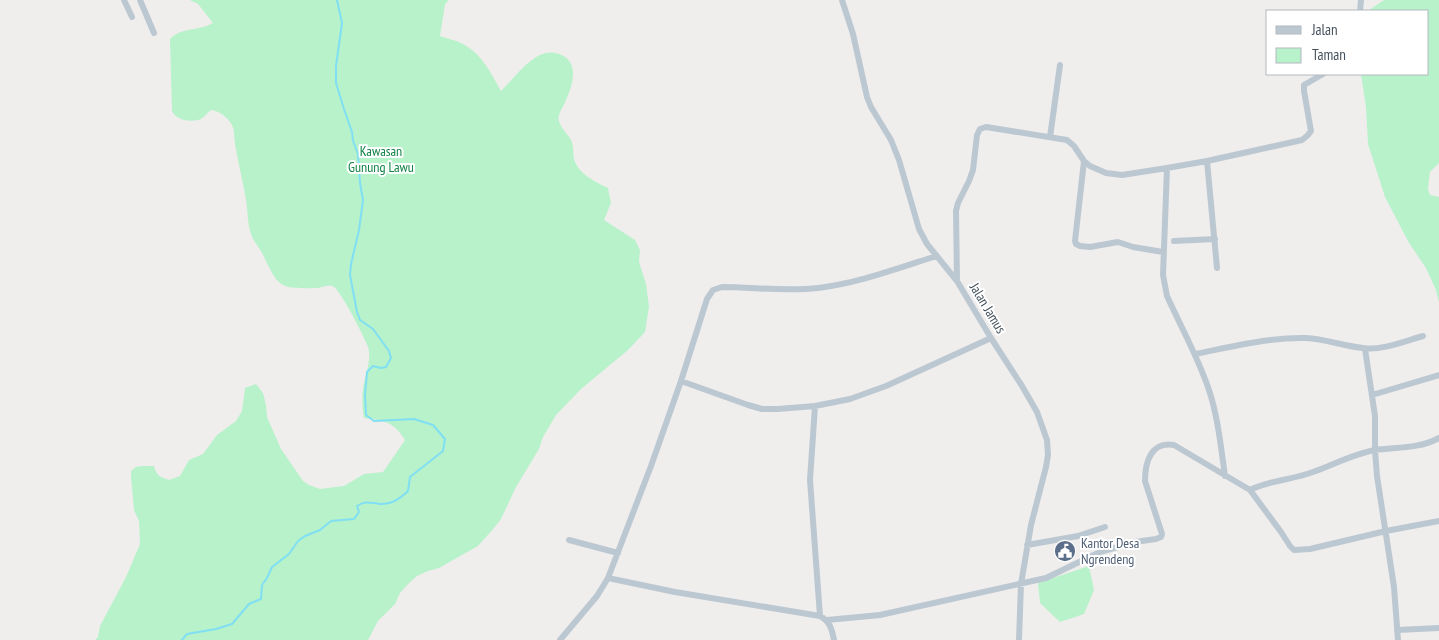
<svg xmlns="http://www.w3.org/2000/svg" width="1439" height="640" font-family="'PT Sans Narrow',sans-serif">
  <rect width="100%" height="100%" fill="#f0eded"/>
  <path fill="#b7f2cb" d="M190,0H449L445,4L440,36C448,39 456,40 463,44C482,54 491,73 501,91C516,77 536,45 559,54C580,61 573,84 566,100C564,106 557,114 559,121C561,129 568,134 571,140C574,146 573,153 574,159C578,174 596,182 608,188L611,203L604,220L635,240L640,250L639,262L646,284L649,307L645,332L628,350L581,389L556,415L543,437L539,449L516,487L501,519L494,528L478,546L439,568L428,571L417,576L408,584L400,593L395,604L378,621L368,640H95L98,637L100,626L126,577L140,544L139,521L134,510L131,477V471L136,467L141,466H154C156,476 161,477 169,480L180,476L189,460L203,454L217,435L236,421L242,411L245,388L256,384L263,393L266,405L267,417L281,449L303,481L309,485L320,489L344,486L364,474L383,472L405,440C394,422 384,420 364,418C362,409 362,398 363,388C365,377 372,358 368,347C364,337 342,293 334,287C329,283 322,288 316,288C277,289 279,287 262,253C259,247 253,241 251,234C247,223 248,211 246,200C243,181 238,163 235,144C234,138 235,131 232,125C228,118 220,111 211,110C207,113 203,119 198,120C189,122 176,120 172,111L170,39C181,27 200,31 213,23L198,4Z
    M1384,0H1439V163L1430,172L1428,189L1430,195L1439,197V303L1436,290L1426,268L1409,243L1385,197L1368,144L1366,107L1361,74H1428V11H1368Z
    M1089,566L1094,590L1084,614L1060,622L1040,603L1038,583Z"/>
  <g fill="none" stroke-linecap="round" stroke-linejoin="round">
    <path stroke="#80dff2" stroke-width="2" d="M182,640L187,634L216,629L232,624L249,604L261,599L262,585L267,578L272,567L289,554L298,541L305,536L320,530L331,521L354,519L359,512L357,506C366,500 370,503 380,504C391,505 401,498 408,491L410,477L443,451L445,439L433,425L414,419L374,421L366,415L365,395L367,372L373,366L381,368L386,367L391,358L389,351L373,329L360,320L357,312L350,275L351,264L359,230L363,200L360,183L358,154L353,141L352,132L344,109L336,83V66L342,23L337,0"/>
    <path stroke="#bcc8d1" stroke-width="6" d="M124,0L132,17
      M140,0L154,33
      M842,0L853,34L867,97L871,107L891,140L899,160L919,229L927,244L957,281L991,338L1022,386L1037,412L1047,440L1048,455L1046,467L1031,525L1021,584L1019,640
      M1360,11L1361,0
      M1050,137L1060,65
      M1084,161L1075,241L1076,244L1080,246L1090,247L1118,242L1133,247L1163,252
      M1207,161L1217,268
      M1167,168L1163,275L1167,296C1181,327 1198,357 1209,390C1218,417 1221,448 1225,476
      M1174,241L1215,239
      M957,281L956,211L958,203L969,181L973,170L977,135L980,129L986,127L1067,140L1074,146L1084,161L1090,166L1106,173L1122,175L1167,168L1207,161L1302,140L1308,135L1311,131L1304,91V85L1323,74
      M1365,349L1375,416V451L1377,476L1394,587L1398,640
      M1195,354C1231,347 1270,337 1306,338C1325,339 1344,346 1363,348C1381,351 1405,341 1423,336
      M681,381L748,405L762,409H778L815,406L850,399L886,386L991,338
      M1372,395L1439,375
      M815,406L810,480L820,616C830,621 832,630 834,640
      M1250,490C1270,480 1292,480 1313,472C1333,465 1353,454 1375,450C1396,447 1419,449 1439,438
      M569,540L618,553
      M1027,545L1078,536L1105,527
      M608,578L675,592L820,616
      M827,620L880,615L1046,578L1100,552L1135,542L1156,539L1161,537L1162,534L1145,481C1145,462 1151,441 1174,445L1250,490L1281,532L1290,546L1294,550L1310,549L1386,531L1439,521
      M1397,630L1439,628
      M560,640L597,596L608,578L651,466L681,381L707,299L713,290L722,287C753,287 786,292 818,288C859,283 898,268 937,256"/>
  </g>
  <defs>
    <g id="civic-disc" transform="scale(1.125)"><circle r="9.5" fill="#5c6f8a" stroke="#fff"/><path d="M-.6-6.5H3V-4.5H.6V-3L4-1V1h2V6H-6V1h2V-1L-.6-3ZM-1.2 2.5V6h2.4V2.5Z" fill="#fff"/></g>
  </defs>
  <g fill-rule="evenodd">
    <use href="#civic-disc" x="1065" y="551"/>
  </g>
  <g text-anchor="middle" stroke-width="4" stroke-linejoin="round" paint-order="stroke">
    <g font-size="14" fill="#0f8244" stroke="#fff">
      <text x="381" y="156">Kawasan<tspan x="381" dy="16">Gunung Lawu</tspan></text>
    </g>
    <g font-size="14" fill="#44515c" stroke="#fff">
      <text transform="translate(988 308) rotate(59)" y="5">Jalan Jamus</text>
    </g>
    <g font-size="14" fill="#4e5e75" stroke="#fff" text-anchor="start">
      <text x="1081" y="548">Kantor Desa<tspan x="1081" dy="16">Ngrendeng</tspan></text>
    </g>
  </g>
  <rect x="1266" y="10" width="162" height="65" fill="#ffffff" stroke="#b4b9be"/>
  <rect x="1276" y="26" width="25" height="8" fill="#bcc8d1" stroke="#b4b9be"/>
  <text x="1312" y="35" font-size="15" fill="#44515c">Jalan</text>
  <rect x="1276" y="48" width="25" height="15" fill="#b7f2cb" stroke="#b4b9be"/>
  <text x="1312" y="60" font-size="15" fill="#44515c">Taman</text>
</svg>
